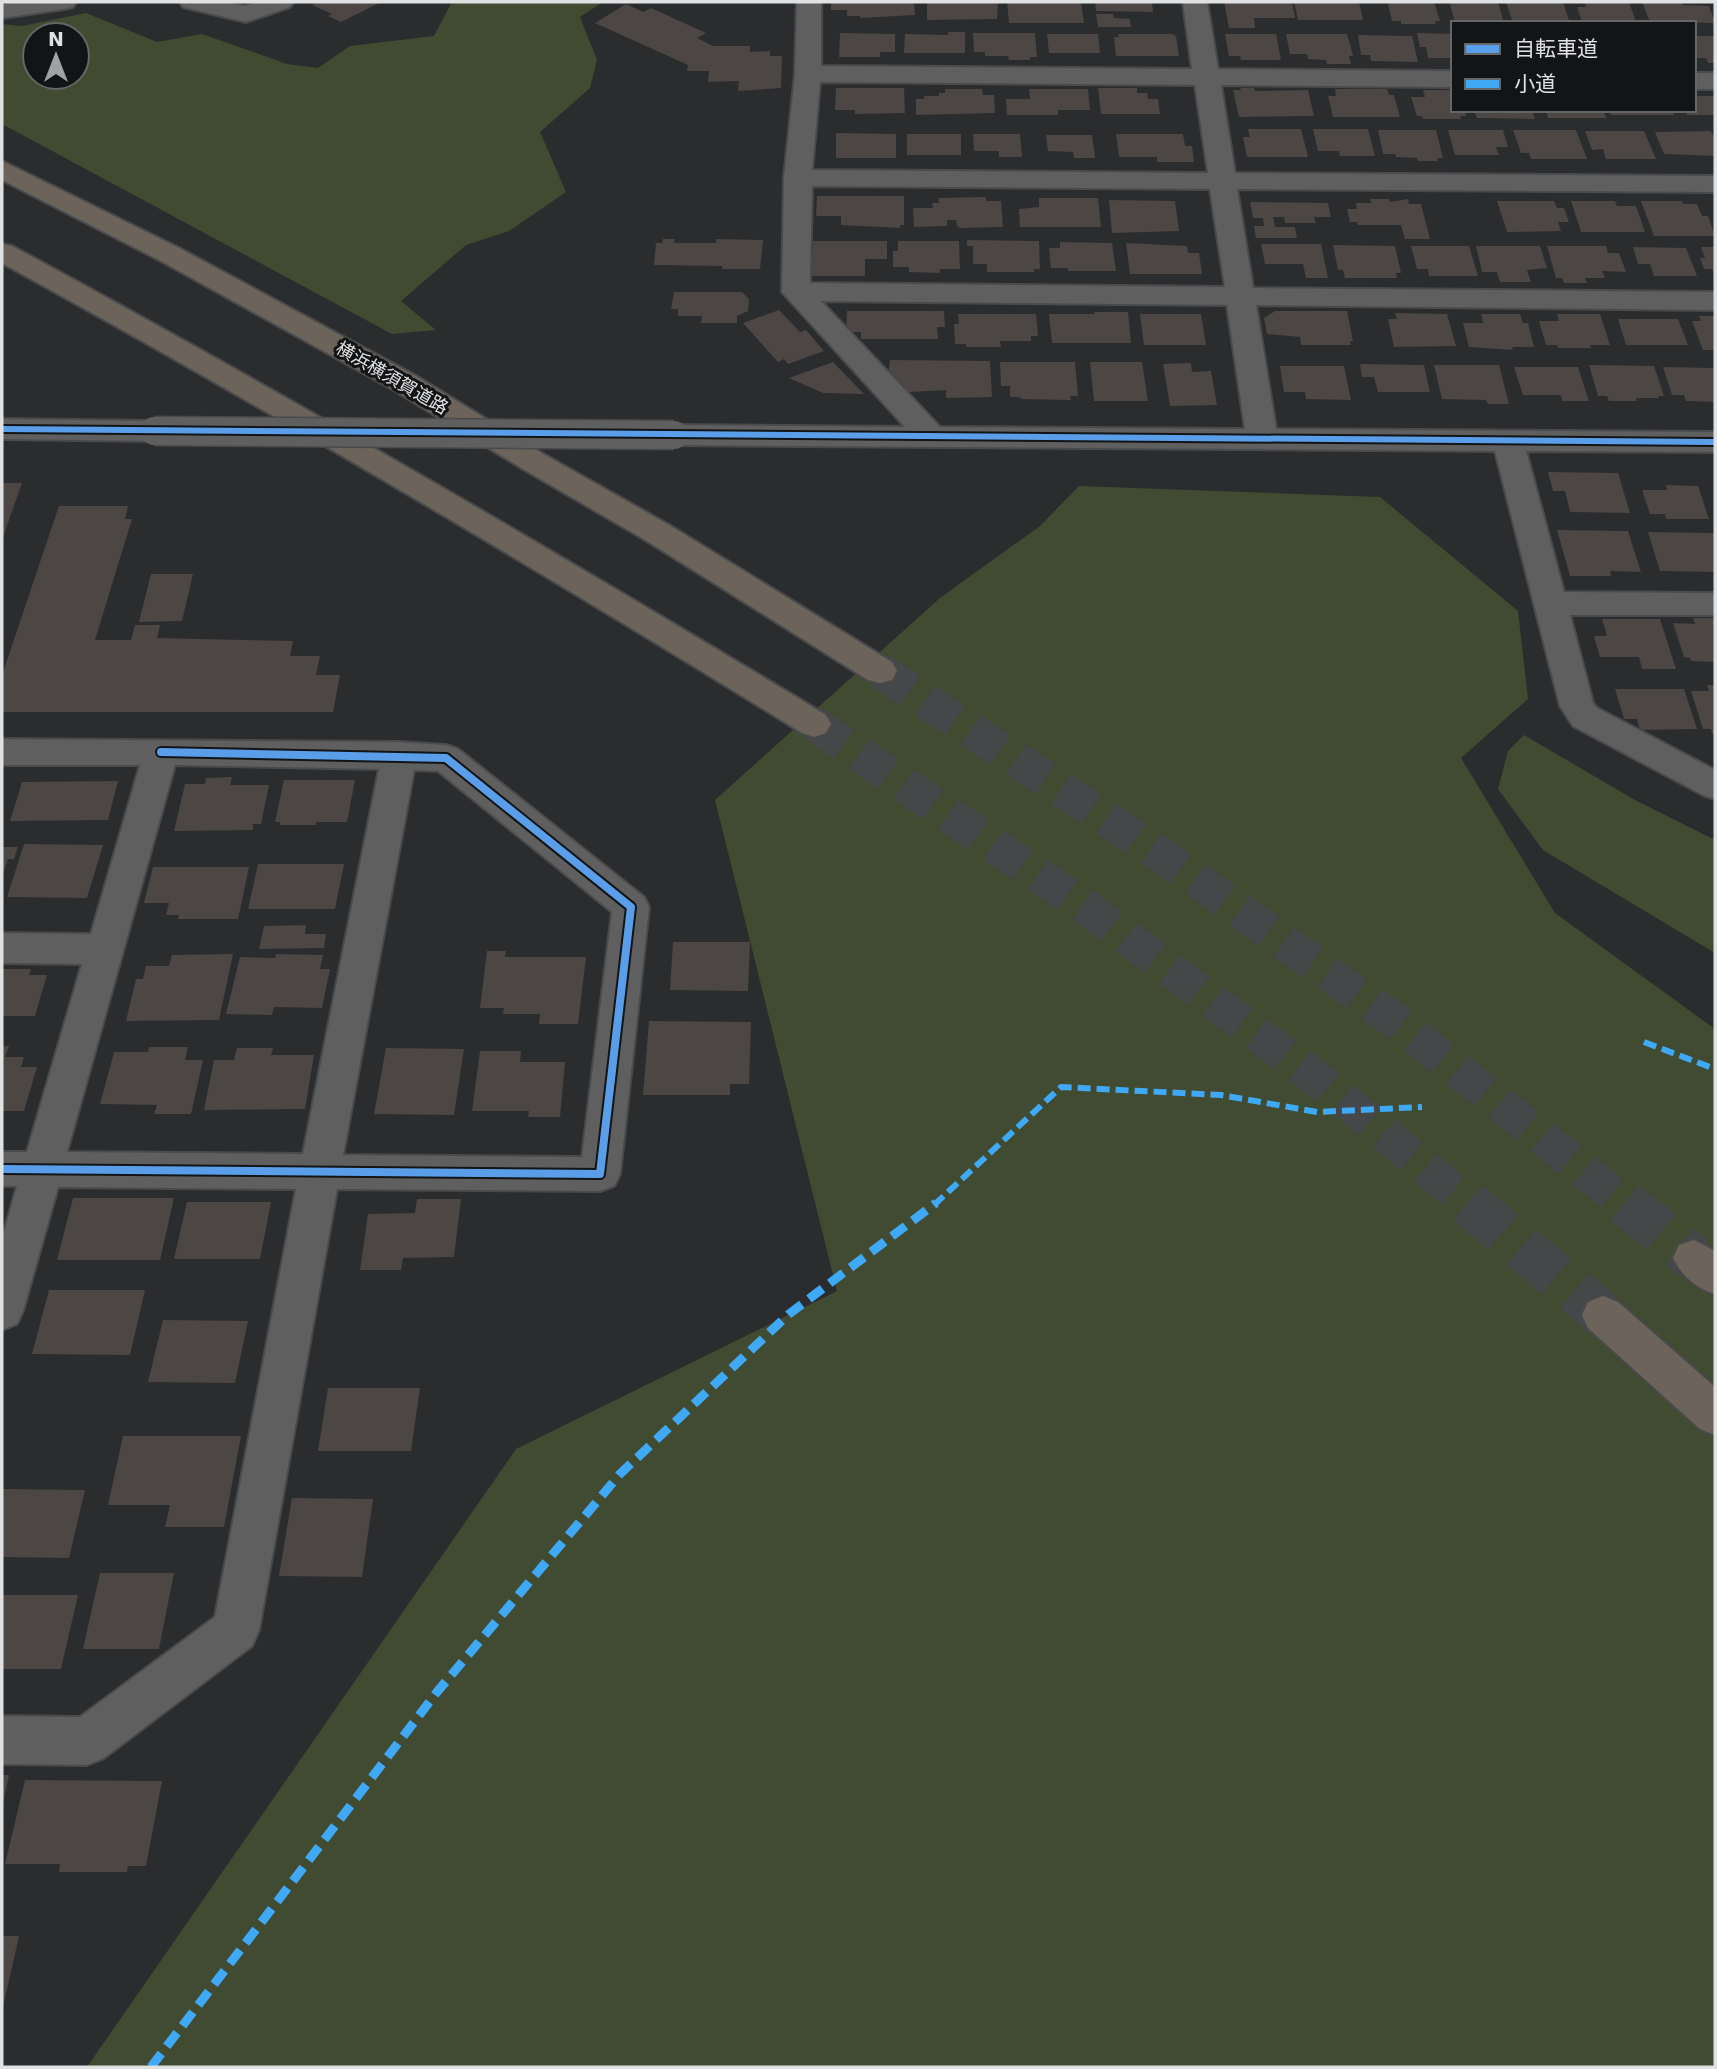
<svg xmlns="http://www.w3.org/2000/svg" width="1717" height="2069" font-family="'DejaVu Sans','Noto Sans JP',sans-serif">
  <rect width="100%" height="100%" fill="#2b2c2e"/>
  <path fill="#414b32" fill-rule="evenodd" d="M452,2H603L580,17L597,60L590,88L540,132L566,192L509,231L466,245L401,301L436,330L392,334L2,124V24L22,26L86,13L157,42L202,34L287,64L318,68L350,46L434,36ZM35,35H77V77H35Z
    M1079,486L1380,497L1518,611L1528,699L1461,758L1555,913L1715,1029V2067H87L516,1449L837,1291L715,800L940,598L1040,526Z
    M1524,735L1635,800L1715,840V953L1543,850L1498,789L1508,751Z"/>
  <path fill="#4c4644" d="M317,2H381L341,22L328,16L332,14L312,5Z
    M831,2H914L915,15L860,18V16H847V10H831Z
    M927,2H998L997,19L927,20Z
    M1007,2H1081L1084,23H1009Z
    M1095,2H1152L1153,12L1096,11Z
    M1224,2H1292L1295,18H1254L1255,28H1229Z
    M1294,2H1359L1363,20H1298Z
    M1394,2H1434L1440,21H1435L1436,24H1401V21H1392L1388,4Z
    M1455,2H1498L1503,20L1455,23L1450,4Z
    M1506,2H1563L1570,23H1513Z
    M1584,2H1629L1636,22H1582L1577,7H1586Z
    M1642,2H1682L1683,5L1709,6L1715,23L1650,22Z
    M626,4L643,12L651,8L706,33L697,38L713,46H750V52L770,51V56H782L781,88L738,91L739,81L708,82L709,71H687L688,65L595,23Z
    M1096,14H1113L1114,18L1130,19L1131,27H1098Z
    M948,32H965V53H904L905,34L948,35Z
    M840,33L895,34V52H880V57H839Z
    M973,33H1035L1037,57H1030V60H1009L1008,56H985V52H974Z
    M1417,33L1453,34V58H1428L1426,47H1420Z
    M1047,34H1098L1100,53H1049Z
    M1118,34H1172L1176,36L1179,56H1116L1114,37H1119Z
    M1225,34H1276L1281,60H1241L1240,56H1229Z
    M1286,34H1347L1353,56H1349L1351,64H1327L1326,60L1308,59L1307,54H1290Z
    M1358,35L1412,36L1418,62L1371,61L1370,55H1361Z
    M1694,36H1715V63H1708L1706,58H1694Z
    M836,88H904L905,113L855,114V110H835Z
    M1098,88H1137V93H1147L1148,99H1158L1160,114H1101Z
    M1240,88H1254L1255,91L1308,90L1314,116L1239,117L1233,90H1241Z
    M945,89H982L983,95H994L995,113L916,115V99H924V96H939V93H945Z
    M1029,89H1088L1090,110H1058V115H1007L1006,99H1030Z
    M1335,89H1387L1389,95H1394L1400,117H1333L1328,96H1336Z
    M1423,90H1453V110H1465L1466,116H1460L1461,119H1423L1422,116H1417L1411,97H1425Z
    M1694,96H1715V115H1687L1685,110H1694Z
    M1474,110H1532L1535,119L1477,118Z
    M1546,110H1603L1606,118H1548Z
    M1610,110H1672L1674,115H1611Z
    M1248,129H1301L1308,157H1247L1243,137H1250Z
    M1313,129H1368L1375,156H1340L1339,151H1318Z
    M1378,130H1436L1443,158H1437L1438,161H1418L1417,158L1396,157L1395,154H1383Z
    M1448,130H1503L1508,147H1496L1499,155H1455Z
    M1513,130H1576L1587,159H1531L1529,153H1521Z
    M1585,131H1644L1656,159H1606L1603,149L1592,150Z
    M1711,131L1715,140V156L1664,154L1655,132Z
    M836,133L896,134V158H836Z
    M907,134H961V155H907Z
    M973,134H1020L1022,157H999V151H974Z
    M1116,134H1183L1185,146H1192L1194,162H1157V157H1119Z
    M1046,135H1092L1095,158H1074L1073,152L1048,151Z
    M817,196H904V225H900V228L841,225V216H816Z
    M986,197V201H1001L1003,227L960,228L957,226L956,220H947V226L914,227L913,208H933L932,203H939L938,198Z
    M1039,198H1098L1101,227H1020L1019,209L1039,207Z
    M1370,199H1389L1390,202L1408,199L1409,204H1421L1430,239H1405L1401,225H1358L1357,222H1350L1347,209H1357L1356,203H1371Z
    M1109,200L1175,201L1179,231L1112,233Z
    M1497,201H1554L1557,208H1564L1569,222H1558L1561,231L1507,232Z
    M1571,201H1615L1617,206H1636L1645,232H1581Z
    M1641,201H1682L1683,204H1697L1702,216H1708L1715,236H1654Z
    M1250,202L1328,203L1331,217H1314L1316,223H1285L1284,217H1273L1275,227H1295L1297,238H1256L1254,226H1264L1263,218H1253Z
    M663,239H675L674,243H716V239L763,240L760,269H722V266L654,265L656,243H662Z
    M967,240L1039,241L1040,269H1034V272H987V264H973V246H967Z
    M813,241H887V259H865V276H811Z
    M898,241H959L960,269H940V273L909,272V267H893V251H898Z
    M1060,242L1112,243L1116,271H1068V268H1051L1049,248H1060Z
    M1126,243L1187,246L1188,253H1199L1202,274H1130Z
    M1261,244H1321L1328,278H1306L1303,264H1265Z
    M1333,245L1395,246L1401,273H1396L1397,278H1345L1343,270H1338Z
    M1411,246H1469L1478,276H1429L1428,269H1417Z
    M1476,246H1540L1547,268L1527,270L1531,282H1500L1497,272H1482Z
    M1547,246H1606L1608,253H1619L1626,272L1602,271L1605,278H1585L1587,283H1564L1562,278H1556Z
    M1633,247L1686,248L1697,276H1654L1650,264H1638Z
    M1701,247H1715V276L1712,269H1704L1700,258H1705Z
    M674,292H742L749,299L748,311L737,316V323H701L702,316H678V309H671Z
    M779,310L800,332L806,330L824,351L788,364L784,359L778,362L743,323Z
    M847,311H944L945,327H937L938,339H861V332H846Z
    M1275,311H1347L1353,341H1350L1351,345H1301L1300,337L1267,334L1264,318Z
    M1094,312H1128L1131,343H1052L1049,314H1095Z
    M1395,313L1447,314L1456,346L1394,347L1388,319H1397Z
    M958,314H1036L1038,336H1031V341H1000L1001,347H966V344H955L954,324H959Z
    M1140,314H1201L1206,345H1144Z
    M1481,314H1520L1523,323H1528L1534,347H1512L1513,350L1469,347L1463,323H1483Z
    M1557,314H1600L1610,345H1590L1591,348H1558L1557,345H1546L1539,321H1559Z
    M1699,316H1715V350H1703L1692,321H1701Z
    M1618,319H1678L1688,345H1626Z
    M890,360L990,361L992,397L946,398V390L909,392L888,375Z
    M833,362L864,394L823,393L789,378Z
    M1000,362H1075L1078,396H1070L1071,400L1021,399L1020,397H1010V386H1001Z
    M1090,362H1142L1148,401H1094Z
    M1191,363L1192,372L1211,371L1217,405L1170,406L1163,364Z
    M1360,364L1424,365L1430,392H1378L1374,377H1362Z
    M1434,365H1499L1509,404H1488L1486,400L1442,399Z
    M1589,365L1654,366L1664,396H1658L1659,398H1636L1637,401H1609L1607,396H1598Z
    M1280,366H1344L1351,400L1306,399L1305,392H1284Z
    M1514,367H1578L1589,401H1562L1561,395H1523Z
    M1663,367L1715,368V402L1686,401L1684,395H1672Z
    M1548,472L1618,473L1630,513L1570,512L1565,491H1553Z
    M2,483H22L2,540Z
    M1666,485L1698,486L1709,519H1666L1665,514H1650L1642,490H1667Z
    M59,506H128L125,519H132L95,640H131L135,625H160L157,638L293,641L290,656H320L316,675H340L333,712H2V675Z
    M1557,530L1628,531L1641,572L1610,571L1611,576H1570Z
    M1648,532L1715,533V572L1660,571Z
    M151,574H193L182,621L139,622Z
    M1693,618H1715V662L1691,661L1690,658L1684,657L1673,623L1695,624Z
    M1602,619H1660L1676,669H1642L1639,657H1600L1594,636H1607Z
    M1707,685H1715V734H1712L1711,729H1703L1691,691H1709Z
    M1615,689H1684L1697,729L1640,730L1637,719H1624Z
    M232,777L230,785H269L261,824H253V830L174,831L185,784H205L206,778Z
    M284,780H355L347,822H316V825H280V822H275Z
    M118,781L108,820L10,821L22,782Z
    M24,844L103,845L87,898L7,897Z
    M2,847H18L14,859H8L2,877Z
    M258,864H344L335,909H248Z
    M153,867H249L238,919H178L179,915H166L169,903H144Z
    M306,925L305,934H326L324,948L259,949L264,926Z
    M673,942H750L748,991L670,990Z
    M487,951H506L505,957H586L578,1024H539L540,1014H503L504,1008H480Z
    M233,954L219,1020L126,1021L136,979H143L146,966H169L172,955Z
    M276,954L323,955L320,969H330L322,1008L274,1007L272,1015L226,1014L240,957L275,958Z
    M2,969H31L29,975H47L35,1016H2Z
    M649,1021L751,1022L749,1084H730V1095H643Z
    M2,1046H9L5,1057H24L21,1067H37L24,1111H2Z
    M149,1047H188L185,1060H203L191,1114H154L157,1105L100,1104L114,1052H148Z
    M237,1048H273L271,1055H314L305,1109L204,1110L214,1060H234Z
    M386,1048L464,1049L454,1115L374,1114Z
    M480,1051H521L520,1062H565L560,1117H528L529,1111H472Z
    M73,1198H174L160,1260H57Z
    M417,1199H461L454,1257L403,1258L401,1270H360L368,1214L415,1213Z
    M187,1202H271L260,1259H174Z
    M49,1290H145L130,1355L32,1354Z
    M163,1320L248,1321L235,1383L148,1382Z
    M328,1388H420L411,1451H318Z
    M123,1436H241L224,1527H165L170,1505H108Z
    M2,1489L85,1490L69,1558L2,1557Z
    M292,1498L373,1499L362,1577L279,1576Z
    M100,1573H174L159,1649H83Z
    M2,1595H78L61,1669H2Z
    M2,1775H9L3,1803H2Z
    M25,1780L162,1781L146,1866H128L127,1872H59L60,1864H5Z
    M2,1936H19L3,2007H2Z"/>
  <g fill="none" stroke-linecap="round" stroke-linejoin="round">
    <path stroke="#464749" stroke-width="36" stroke-dasharray="36 18" stroke-linecap="butt" d="M880,671L1154,850L1397,1022L1627,1205
      M814,724L1087,908L1323,1083L1470,1205"/>
    <path stroke="#464749" stroke-width="46" stroke-dasharray="46 23" stroke-linecap="butt" d="M1468,1203L1603,1315
      M1625,1203L1694,1258"/>
    <g stroke="#494a4c" stroke-width="4">
      <path id="minor" d="M14,2H76L73,7L64,9L2,18V4Z
        M180,2H225L245,6L257,2H293L290,7L246,22L183,7Z
        M797,2H821V66L1192,69L1183,2H1207L1218,69L1453,71V87L1221,85L1235,173L1715,176V192L1237,189L1253,288L1715,292V310L1256,305L1276,429L1715,432V452L1526,451L1564,592L1715,593V615H1570L1593,703L1597,708L1715,770V799L1703,795L1573,726L1560,706L1495,451L674,445L663,442L659,435L663,428L674,425L905,427L782,292L784,178L795,74ZM820,82L1195,85L1208,173L812,170ZM812,186L1210,189L1225,287L810,283ZM821,301L1227,305L1245,429L940,427Z
        M1694,73H1715V89H1694Z
        M2,419L154,421L165,424L169,431L165,438L154,441L2,439Z
        M2,739L399,742L446,745L458,749L644,897L649,907L620,1174L614,1186L600,1191L337,1189L259,1630L252,1646L104,1758L87,1765L2,1764V1716L80,1717L215,1617L296,1189L58,1187L23,1311L17,1324L2,1330V1239L17,1186H2V1152H27L82,964L2,963V933L91,934L140,765H2ZM175,765L379,769L303,1154L67,1152ZM414,770L438,771L612,912L582,1157L343,1155Z"/>
    </g>
    <g stroke="#494a4c" stroke-width="4">
      <path id="highway" d="M2,161L181,249L416,376L545,455L669,525L892,662L897,671L892,680L880,683L868,680L647,541L523,469L394,390L161,261L2,180Z
        M2,244L12,246C288,395 558,553 826,715L831,724L826,733L814,737L802,733C539,570 273,412 2,263Z
        M1694,1240L1715,1251V1294C1696,1288 1682,1276 1673,1258L1679,1245Z
        M1603,1296L1618,1302L1715,1387V1435L1700,1429L1588,1328L1582,1315L1588,1302Z"/>
    </g>
    <use href="#minor" fill="#5f5f60" fill-rule="evenodd"/>
    <use href="#highway" fill="#6c635a" fill-rule="evenodd"/>
    <g stroke="#494a4c" stroke-width="31" stroke-linecap="butt">
      <path id="minor-bridge" d="M154,431L674,435"/>
    </g>
    <use href="#minor-bridge" stroke="#5f5f60" stroke-width="28"/>
    <path stroke="#3fa9f5" stroke-width="6" stroke-dasharray="13 6" stroke-linecap="butt" d="M1644,1042L1715,1069
      M934,1205L1061,1087L1221,1095L1317,1112L1422,1107"/>
    <path stroke="#3fa9f5" stroke-width="9" stroke-dasharray="17 9" stroke-linecap="butt" d="M151,2067L437,1692L620,1474L789,1314L936,1203"/>
    <g stroke="#131415" stroke-width="10">
      <path id="cycleway-far1" d="M2,429L1715,442"/>
    </g>
    <g stroke="#131415" stroke-width="12">
      <path id="cycleway" d="M2,1169L600,1174L631,907L446,758L161,752"/>
    </g>
    <use href="#cycleway-far1" stroke="#5a9eea" stroke-width="6"/>
    <use href="#cycleway" stroke="#5a9eea" stroke-width="8"/>
  </g>
  <g text-anchor="middle" stroke-width="6" stroke-linejoin="round" paint-order="stroke">
    <g font-size="18" fill="#e0e1e3" stroke="#131415">
      <text transform="translate(392 378) rotate(30)" y="6">横浜横須賀道路</text>
    </g>
  </g>
  <rect width="1717" height="2069" fill="none" stroke="#e0e1e3" stroke-width="7"/>
  <rect x="1451" y="21" width="245" height="91" fill="#131415" stroke="#656667" stroke-width="2"/>
  <rect x="1465" y="44" width="35" height="10" fill="#5a9eea" stroke="#656667" stroke-width="2"/>
  <text x="1514" y="56" font-size="21" fill="#e0e1e3">自転車道</text>
  <rect x="1465" y="79" width="35" height="10" fill="#3fa9f5" stroke="#656667" stroke-width="2"/>
  <text x="1514" y="91" font-size="21" fill="#e0e1e3">小道</text>
  <g transform="translate(56 56)"><circle r="33" fill="#131415" stroke="#656667" stroke-width="2"/>
  <path d="M0-5L12 26L0 18L-12 26Z" fill="#a1a2a4"/>
  <text y="-10" font-size="19" font-weight="bold" text-anchor="middle" fill="#e0e1e3">N</text>
  </g>
</svg>
